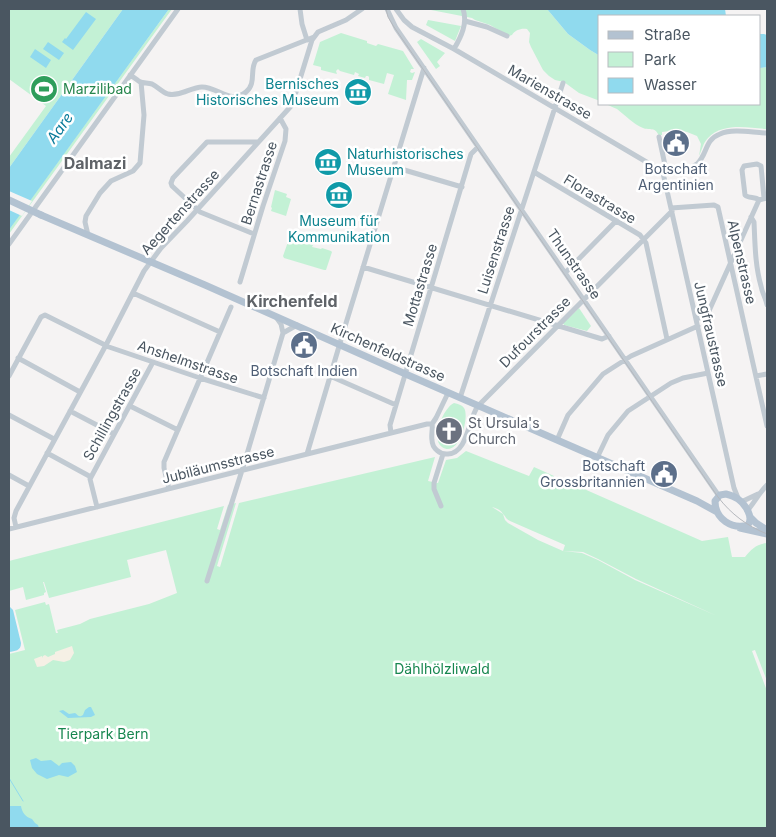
<svg xmlns="http://www.w3.org/2000/svg" width="776" height="837" font-family="Inter,sans-serif">
  <rect width="100%" height="100%" fill="#f5f3f3"/>
  <path fill="#c3f1d5" fill-rule="evenodd" d="M9,9H123L9,168V157L46,106L9,79Z
    M169,9H172L9,234V230L18,217Z
    M426,9H547L568,34L590,50L600,56V101L579,93L564,82L555,80L549,76L543,70L531,47L529,42L530,33L527,29C521,28 515,30 512,35L509,36L490,25L475,20L472,18Z
    M428,20L461,26L455,41L426,25Z
    M341,33L367,41V43L376,46L378,44L403,51L414,69H411L410,72L412,73L415,72L412,80H407L406,100L388,94L394,75L387,73L384,84L369,80V77L368,76H366L365,78L358,76L359,74L355,72L354,75L340,71L338,69L336,71L337,74L321,70V67L313,65L320,42Z
    M421,39L445,53L437,62L440,66L436,69L417,42Z
    M767,67V129C749,128 723,122 708,138C703,143 702,150 699,156L701,144L697,136L687,132L683,131H679L671,133L670,131L662,132V135L659,136C655,126 650,131 643,128C633,124 625,115 617,109C613,107 609,106 606,104H760V68Z
    M275,190L287,194L286,197L291,199L286,216L271,211L272,208L271,207Z
    M290,238L313,245L312,247L321,249L322,248L331,251L332,252L326,270H324L284,258L283,256L289,239Z
    M579,308L591,326L587,331L564,325L563,323Z
    M454,403C458,404 462,405 464,408C470,416 459,459 442,447C430,439 444,407 454,403Z
    M466,451L529,476L534,467L554,476L552,481L563,486L566,481L702,541L728,537L732,557H745C751,549 757,544 767,543V681L755,650L752,651L767,691V828H9V654L25,650L15,610L45,602L46,605L49,604L56,633H58L57,630L80,624L90,619L149,604L177,593L166,550L127,560L131,577L49,598L44,582H43L46,592L44,593V595L26,600L23,587L9,591V561L224,506L217,529L220,530L228,505L236,503L217,566L220,567L239,503L435,457L428,481L438,483L446,460L457,458ZM492,507C496,508 501,510 503,514C506,517 506,519 510,521L565,545L563,551L583,552L598,559L636,579L717,616L635,580L598,560L582,553L563,551L538,540L508,523L505,520L503,514Z"/>
  <path fill="#f5f0e5" d="M72,646L74,653L70,660L64,662L53,660L44,666L37,667L34,659L42,656L43,658V656L45,655L48,657L55,654V652Z"/>
  <path fill="#90daee" d="M123,9H169L9,230V168Z
    M547,9H725L726,16H600V56L590,50L568,34Z
    M86,12L96,19L73,50L62,42L65,38L66,39Z
    M760,34H764L767,35V67L760,68Z
    M48,42L64,53L59,60L43,49Z
    M35,49L51,60L46,68L30,57Z
    M9,606L13,610L21,643C21,651 15,651 9,652Z
    M89,707H91L95,715L91,717L68,718L59,711L63,710L69,714L75,713C78,715 79,718 83,715L85,710Z
    M36,758L41,761L51,760L59,766L62,763L71,762L75,766L77,772L68,777L59,775L47,779L37,774L32,768L30,760Z
    M9,806H21C22,812 25,817 32,819L35,823L38,825L39,828H9Z"/>
  <path fill="#f5f3f3" d="M9,191L32,201L22,216L9,210Z"/>
  <g fill="none" stroke-linecap="round" stroke-linejoin="round">
    <path stroke="#90daee" stroke-width="1" d="M9,778L23,801"/>
    <path stroke="#c1cad2" stroke-width="5" d="M300,9L302,24L307,40
      M387,9L396,28L719,496
      M396,9L404,20L412,27L454,49L655,167L663,173
      M465,21L487,27L507,36
      M454,49C461,37 468,23 463,9
      M130,75C134,77 137,80 140,82C144,83 148,83 152,84C158,87 162,92 168,94C180,97 191,87 202,87C218,87 231,105 246,92C257,83 249,70 256,60L314,37
      M659,137L665,165L663,173
      M394,167L462,187
      M534,172L640,235L646,243L667,339
      M663,173L734,488L738,498
      M663,174C674,172 688,171 697,164C708,154 704,140 720,134C734,128 753,133 767,133
      M764,198L761,166L757,164L744,166L742,170L745,195C749,199 755,196 759,200L767,198
      M671,208L714,205L718,207L767,426
      M751,217L754,222C755,243 755,265 761,286C762,293 766,298 767,305
      M254,234L200,212L172,186L171,183L173,178L207,142H258
      M88,235L85,222L86,216L100,193L111,181L133,171L140,163L144,115L141,82
      M9,244L178,9
      M363,267L602,339L609,336
      M565,273L616,221
      M240,282L263,206L285,141L286,129L280,118
      M133,293L220,332
      M696,318H703L708,313L759,200
      M283,333L297,325
      M18,358L80,392
      M9,376L41,317L45,315L109,347L200,378L264,398
      M330,376L396,405
      M756,376L767,374
      M448,393L436,418L432,424C433,429 431,434 432,440C432,448 440,455 448,454C468,453 468,419 478,406L672,211
      M460,398L563,83
      M130,406L178,430
      M70,411L114,434
      M9,415L54,439
      M391,433L390,425L396,405L471,154L478,147
      M557,440L568,415L603,374L631,356L698,326
      M47,453L91,477
      M307,454L343,333L424,68
      M597,458L608,435L628,411L671,383L683,378L708,373
      M9,475L29,486
      M169,489L164,468V462L231,307
      M741,502L758,494
      M441,506L434,489V483L443,454
      M97,507L90,479L153,362
      M747,511C755,502 759,493 767,485
      M16,527L14,518L16,511L106,345L144,271L161,248L187,221L292,105L312,40L318,32L346,20L362,9
      M9,529L391,433L427,424H432
      M207,581L244,464L283,333L281,324L276,317"/>
    <path stroke="#b3c2d1" stroke-width="7" d="M41,215L205,285L401,372L697,501L717,512
      M726,494C730,495 734,496 738,499C745,504 754,517 748,525C732,530 715,519 715,501L720,495Z
      M750,517L756,523L767,530
      M740,528L767,534"/>
    <path stroke="#b5b8bd" stroke-width="1" d="M386,9L388,17L394,27L718,497C731,514 747,526 767,534"/>
    <path stroke="#b3c2d1" stroke-width="7" d="M9,200L41,215"/>
  </g>
  <defs>
    <g id="stadium-disc" transform="scale(1.4375)"><circle r="9.5" fill="#2e9e5b" stroke="#fff"/><path d="M0-5a6.5 5 0 1 0 0 10a6.5 5 0 1 0 0-10ZM-3.5-1.8h7v3.6h-7Z" fill="#fff"/></g>
    <g id="museum-disc" transform="scale(1.4375)"><circle r="9.5" fill="#0f9aa8" stroke="#fff"/><path d="M0-6L6-3V-2H-6V-3ZM-5-1h2V3h-2ZM-1-1h2V3h-2ZM3-1h2V3H3ZM-6 4H6V6H-6Z" fill="#fff"/></g>
    <g id="civic-disc" transform="scale(1.4375)"><circle r="9.5" fill="#5c6f8a" stroke="#fff"/><path d="M-.6-6.5H3V-4.5H.6V-3L4-1V1h2V6H-6V1h2V-1L-.6-3ZM-1.2 2.5V6h2.4V2.5Z" fill="#fff"/></g>
    <g id="church-disc" transform="scale(1.4375)"><circle r="9.5" fill="#6b7280" stroke="#fff"/><path d="M-1.2-6h2.4v3.5h3.3v2.4h-3.3V6h-2.4V-.1h-3.3v-2.4h3.3Z" fill="#fff"/></g>
  </defs>
  <g fill-rule="evenodd">
    <use href="#stadium-disc" x="44" y="89"/>
    <use href="#museum-disc" x="358" y="92"/>
    <use href="#civic-disc" x="676" y="143"/>
    <use href="#museum-disc" x="328" y="162"/>
    <use href="#museum-disc" x="339" y="195"/>
    <use href="#civic-disc" x="304" y="345"/>
    <use href="#church-disc" x="449" y="431"/>
    <use href="#civic-disc" x="664" y="474"/>
  </g>
  <g text-anchor="middle" stroke-width="5" stroke-linejoin="round" paint-order="stroke">
    <g font-size="14" fill="#0d838f" stroke="#fff" text-anchor="end">
      <text x="339" y="89">Bernisches<tspan x="339" dy="16">Historisches Museum</tspan></text>
      <text x="347" y="159" text-anchor="start">Naturhistorisches<tspan x="347" dy="16">Museum</tspan></text>
      <text x="339" y="226" text-anchor="middle">Museum für<tspan x="339" dy="16">Kommunikation</tspan></text>
    </g>
    <g font-size="14" fill="#27864d" stroke="#fff" text-anchor="start">
      <text x="63" y="94">Marzilibad</text>
    </g>
    <g font-size="14" fill="#4a5661" stroke="#fff">
      <text transform="translate(550 92) rotate(30)" y="5">Marienstrasse</text>
      <text transform="translate(259 183) rotate(-72)" y="5">Bernastrasse</text>
      <text transform="translate(600 199) rotate(31)" y="5">Florastrasse</text>
      <text transform="translate(180 212) rotate(-48)" y="5">Aegertenstrasse</text>
      <text transform="translate(496 250) rotate(-72)" y="5">Luisenstrasse</text>
      <text transform="translate(742 262) rotate(77)" y="5">Alpenstrasse</text>
      <text transform="translate(574 264) rotate(55)" y="5">Thunstrasse</text>
      <text transform="translate(420 285) rotate(-73)" y="5">Mottastrasse</text>
      <text transform="translate(535 332) rotate(-45)" y="5">Dufourstrasse</text>
      <text transform="translate(711 334) rotate(77)" y="5">Jungfraustrasse</text>
      <text transform="translate(388 352) rotate(24)" y="5">Kirchenfeldstrasse</text>
      <text transform="translate(188 362) rotate(19)" y="5">Anshelmstrasse</text>
      <text transform="translate(112 414) rotate(-61)" y="5">Schillingstrasse</text>
      <text transform="translate(218 465) rotate(-14)" y="5">Jubiläumsstrasse</text>
    </g>
    <g font-size="14" fill="#4e5e75" stroke="#fff">
      <text x="676" y="174">Botschaft<tspan x="676" dy="16">Argentinien</tspan></text>
      <text x="304" y="376">Botschaft Indien</text>
      <text x="645" y="471" text-anchor="end">Botschaft<tspan x="645" dy="16">Grossbritannien</tspan></text>
    </g>
    <g font-size="14" fill="#5b616d" stroke="#fff" text-anchor="start">
      <text x="468" y="428">St Ursula's<tspan x="468" dy="16">Church</tspan></text>
    </g>
    <g font-size="14" fill="#17864f" stroke="#fff">
      <text x="442" y="674">Dählhölzliwald</text>
      <text x="103" y="739">Tierpark Bern</text>
    </g>
    <g font-size="15" font-style="italic" fill="#0c7c9b" stroke="#fff">
      <text transform="translate(60 128) rotate(-54)" y="5">Aare</text>
    </g>
    <g font-size="16" font-weight="bold" fill="#5f6368" stroke="#fff">
      <text x="95" y="169">Dalmazi</text>
      <text x="292" y="307">Kirchenfeld</text>
    </g>
  </g>
  <rect width="776" height="837" fill="none" stroke="#4a5661" stroke-width="20"/>
  <rect x="598" y="15" width="162" height="90" fill="#ffffff" stroke="#b7bbc0"/>
  <rect x="608" y="31" width="25" height="8" fill="#b3c2d1" stroke="#b7bbc0"/>
  <text x="644" y="40" font-size="15" fill="#4a5661">Straße</text>
  <rect x="608" y="52" width="25" height="15" fill="#c3f1d5" stroke="#b7bbc0"/>
  <text x="644" y="65" font-size="15" fill="#4a5661">Park</text>
  <rect x="608" y="78" width="25" height="15" fill="#90daee" stroke="#b7bbc0"/>
  <text x="644" y="90" font-size="15" fill="#4a5661">Wasser</text>
</svg>
